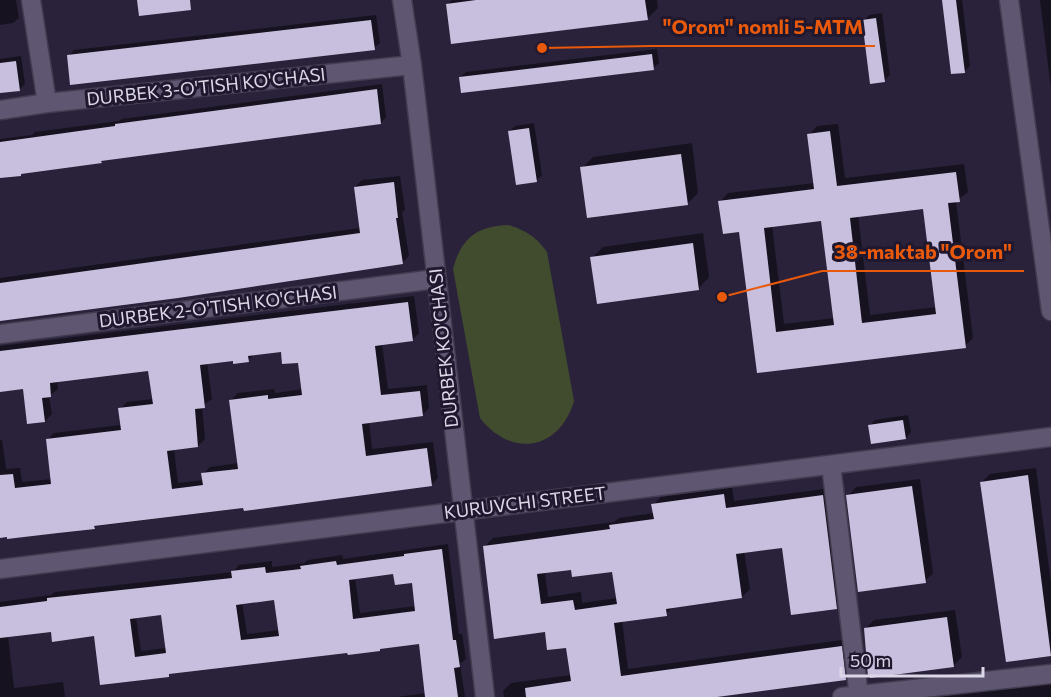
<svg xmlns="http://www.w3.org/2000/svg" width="1051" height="697" font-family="Commissioner,sans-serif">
  <rect width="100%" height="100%" fill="#2a223a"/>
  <path fill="#414c2e" d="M509,225C527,231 536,237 547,252L574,401C559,451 511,458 480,418L453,269C461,238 477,226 509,225Z"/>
  <path fill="#0007" fill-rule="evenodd" d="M0,0H16L19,18L13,23L0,25Z
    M452,0H657L658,8L647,19L448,4Z
    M943,0H962L970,66L965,71Z
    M1040,0H1051V89Z
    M882,13L890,75L884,81L864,20L869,15Z
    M376,15L380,43L374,48L68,56L74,50Z
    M657,49L659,63L653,68L460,77L466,72Z
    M21,56L25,84L19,90L0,92V59Z
    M382,84L386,117L381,123L104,159L101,162L0,177V139L32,135L35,132L119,121L122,119Z
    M534,123L542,175L537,180L517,183L509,132L515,126Z
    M838,124L845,178L964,164L968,192L956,201L973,338L965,346L758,371L740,230L720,202L728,193L815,183L809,135L817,126ZM925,207L937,307L870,315L858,215ZM822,219L835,318L784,324L772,225Z
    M692,143L698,193L687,204L582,168L593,157Z
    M400,176L405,210L402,212L409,256L402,263L0,320V278L360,228L355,187L362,180Z
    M703,233L709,277L698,289L592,258L603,247Z
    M414,296L419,333L412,340L382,344L388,389L427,385L429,408L422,415L369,421L372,449L433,442L438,478L431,485L0,538V440H2L6,469L20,468L22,482L52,479L47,440L54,433L121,425L120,409L127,402L153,399L150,369L57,381L58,389L49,396L52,414L45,421L24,387L0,390V346ZM282,351L299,361L303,389L275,393L274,389L238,393L231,400L239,463L210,467L203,474L204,480L178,483L174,449L198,446L205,439L202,406L212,399L207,362L234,359L248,360L255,354Z
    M908,415L911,432L906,438L870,425L875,420Z
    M1036,468L1051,583V654L982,482L990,474Z
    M920,479L933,573L925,581L848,496L856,487Z
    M732,487L734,501L831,488L844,600L836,607L783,546L744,551L750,589L742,597L674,606L666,614L622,620L628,669L849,639L853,670L845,678L700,697H504L503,691L511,683L571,675L567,646L546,630L485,546L493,538L614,522L619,518L654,513L653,505L661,497ZM572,568L613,570L617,598L582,603L581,592L548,597L545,572Z
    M448,544L459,634H462L466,659L460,664L465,697H397L426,693L420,643L171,673L168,676L102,684L95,635L52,631L8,636L14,688L63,682L65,697H0V602L51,595L55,592L233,572L239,565L272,561V567L304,563L308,560L342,555L343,559ZM395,573L413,581L416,606L360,613L355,578ZM275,598L279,630L247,634L242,602ZM163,613L167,648L141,651L136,617Z
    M955,610L962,657L953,666L865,629L874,620Z
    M1051,682V697H934Z"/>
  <path fill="#c8bfde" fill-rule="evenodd" d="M137,0H190L191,10L139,16Z
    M476,0H645L648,20L451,44L446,4Z
    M942,0H956L965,73L951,74Z
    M876,18L885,82L870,84L862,20Z
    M371,20L375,50L70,85L67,55Z
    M652,54L654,70L461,93L459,77Z
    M16,61L20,91L0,93V63Z
    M377,89L381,124L101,161L102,163L21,174V176L0,178V142L115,126V124Z
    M529,128L537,182L516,185L508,131Z
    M830,131L837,186L956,172L960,202L948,203L966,348L757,373L739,232L723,234L718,201L814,189L807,134ZM923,209L936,314L862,323L850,218ZM821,221L834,325L776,332L764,228Z
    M681,154L688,205L587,218L580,167Z
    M394,182L398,218H396L403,264L178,298L0,321V283L360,233L354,187Z
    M693,243L699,290L597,304L590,257Z
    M408,302L413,341L375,346L381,395L420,391L423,416L362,424L366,456L427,448L432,486L244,511L243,508L94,526L95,529L58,533L7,539V537L0,538V475L13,474L15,488L51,484L46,439L121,430L118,408L153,404L148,371L50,383L51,397L42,398L45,422L27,424L23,389L0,392V351ZM281,352L282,364L298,363L302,395L268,399V395L229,400L238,469L201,473L203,485L172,489L167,451L198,447L195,409L205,408L200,365L233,361V364L249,362L248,356Z
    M903,420L906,439L871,444L868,425Z
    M1028,475L1051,656L1006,662L980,482Z
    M912,486L926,583L858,592L846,495Z
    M724,494L726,508L823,495L837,609L791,615L782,548L736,554L742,598L666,609L667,616L614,623L621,676L842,646L846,680L717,697H526L525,688L571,681L566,648L547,650L545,632L494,639L483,546L610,529L609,525L654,519L651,504ZM571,570L572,577L612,572L617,604L575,610L573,600L541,604L537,574Z
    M442,549L453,640H456L460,667L454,668L458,697H425L419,644L380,649V651L348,655L347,653L169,674V677L100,685L94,636L52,642L51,632L0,638V607L47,601V598L232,578L231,571L265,567L266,573L301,569L300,566L336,561L337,565L404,556V554ZM393,574L395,585L412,583L415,611L353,619L349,580ZM274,600L279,636L241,640L236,605ZM161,615L166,653L135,657L130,619Z
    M947,617L954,667L870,678V676L868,677L864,628Z"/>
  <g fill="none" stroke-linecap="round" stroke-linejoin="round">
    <g stroke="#433c50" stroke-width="21">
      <path id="minor" d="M31,0L47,103
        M402,0L412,65L485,697
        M1009,0L1051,311
        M0,110L47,103L412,65
        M0,334L436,279
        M831,465L859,697
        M0,569L1051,437
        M842,697L1051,674"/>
    </g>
    <use href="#minor" stroke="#5f5772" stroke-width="18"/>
  </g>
  <g text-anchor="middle" stroke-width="6" stroke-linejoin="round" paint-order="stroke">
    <g font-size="18" fill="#dbd7e7" stroke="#20182f">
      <text transform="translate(206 87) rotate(-6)" y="6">DURBEK 3-O'TISH KO'CHASI</text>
      <text transform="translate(218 307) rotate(-7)" y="6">DURBEK 2-O'TISH KO'CHASI</text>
      <text transform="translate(444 348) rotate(-96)" y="6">DURBEK KO'CHASI</text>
      <text transform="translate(525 503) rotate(-7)" y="6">KURUVCHI STREET</text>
    </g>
  </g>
  <path fill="none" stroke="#e8590c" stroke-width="2" d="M542 48L651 46H875M722 297L822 271H1024"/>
  <g fill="#e8590c" stroke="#20182f" stroke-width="2">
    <circle cx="542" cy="48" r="6"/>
    <circle cx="722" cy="297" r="6"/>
  </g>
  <g font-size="20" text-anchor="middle" font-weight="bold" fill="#e8590c" stroke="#20182f" stroke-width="6" stroke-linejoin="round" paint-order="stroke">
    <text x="763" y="34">"Orom" nomli 5-MTM</text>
    <text x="923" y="259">38-maktab "Orom"</text>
  </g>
  <path d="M841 667v9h142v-9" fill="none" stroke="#dbd7e7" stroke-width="3"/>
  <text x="850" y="667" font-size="18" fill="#dbd7e7" stroke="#20182f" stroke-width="4.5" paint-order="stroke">50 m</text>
</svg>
